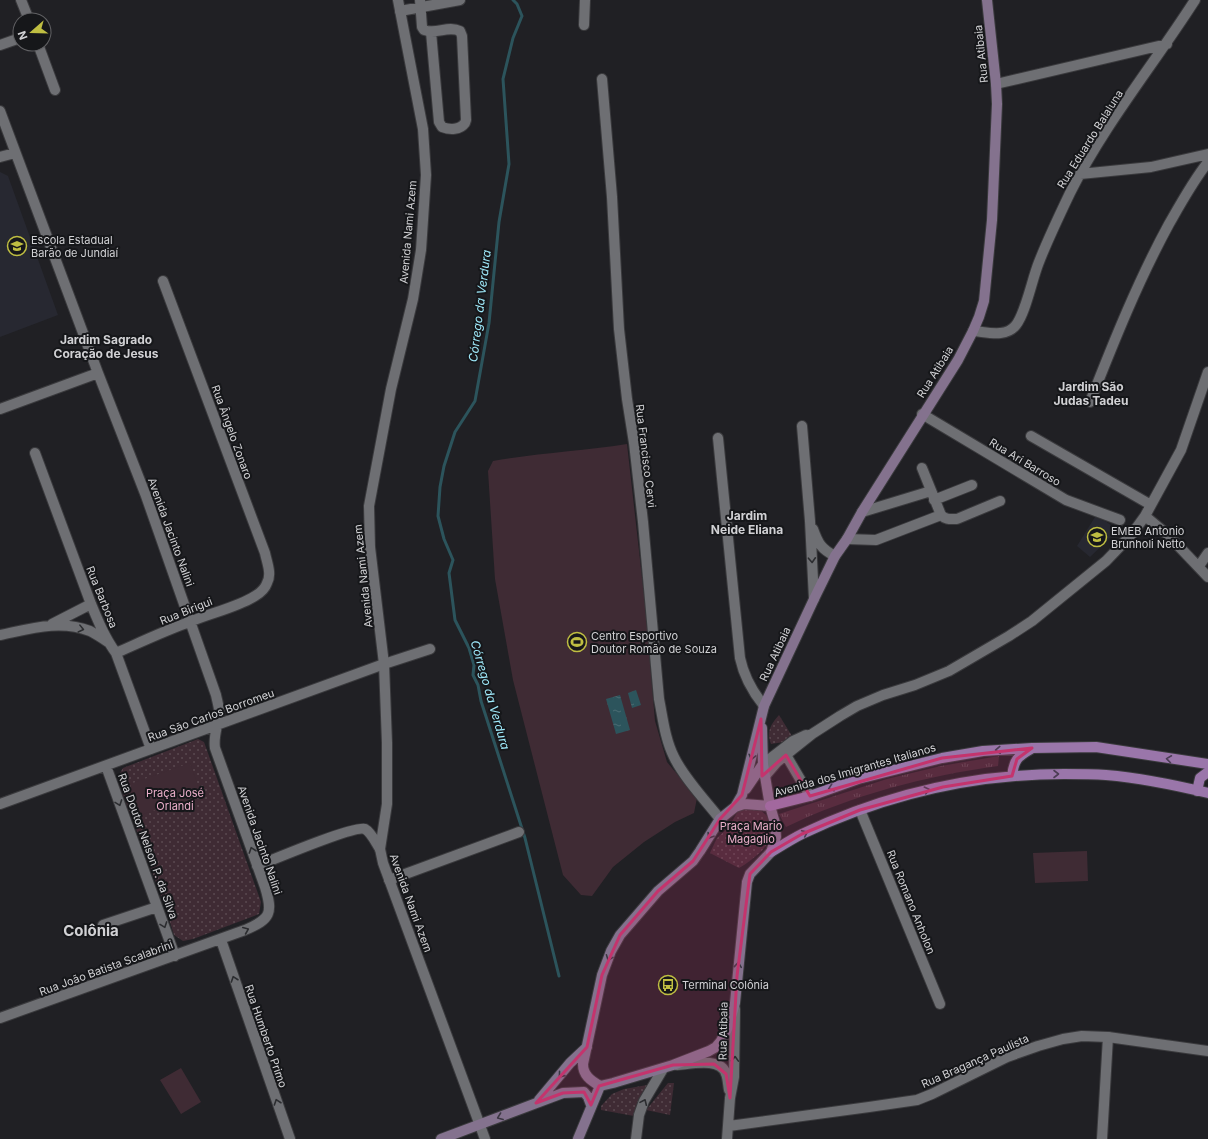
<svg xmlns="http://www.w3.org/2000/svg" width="1208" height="1139" font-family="Inter,sans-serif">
  <defs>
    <pattern id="grass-tufts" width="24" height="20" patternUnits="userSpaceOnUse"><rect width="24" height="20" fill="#3f2b34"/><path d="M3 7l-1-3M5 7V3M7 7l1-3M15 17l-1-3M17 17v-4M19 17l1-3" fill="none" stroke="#5a4950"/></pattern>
    <pattern id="park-dots" width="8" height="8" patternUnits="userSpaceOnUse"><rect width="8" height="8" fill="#3f2b34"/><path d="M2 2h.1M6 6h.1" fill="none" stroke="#5a4950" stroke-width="1.8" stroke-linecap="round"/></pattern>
    <pattern id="water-ripples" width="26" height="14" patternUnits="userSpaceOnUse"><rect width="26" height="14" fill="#2c545c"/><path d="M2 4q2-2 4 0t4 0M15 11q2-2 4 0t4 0" fill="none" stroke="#4a6c72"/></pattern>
  </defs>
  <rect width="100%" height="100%" fill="#202024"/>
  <path fill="#272831" d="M0,172L8,176L58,315L0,337Z
    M1095,517L1105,521L1118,530L1090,557L1077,546Z"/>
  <path fill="url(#grass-tufts)" d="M999,756L998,766C925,776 852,795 786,827L779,814L887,779L941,766Z"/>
  <path fill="url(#park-dots)" d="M779,715L792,736L784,742L771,744C766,732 771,724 779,715Z
    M198,739L204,742L261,902L259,914L193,939L183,941L174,935L165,906L119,784L120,773L123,768Z
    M739,809H759C765,814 772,820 773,829C775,843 750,862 739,868L710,853L717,838L729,827Z
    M668,1083H674L670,1115L646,1110Z
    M653,1084L634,1116L601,1110V1106L612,1094L624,1089Z"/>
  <path fill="#3f2b34" d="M627,444L645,604L655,721L667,762L697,798L694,813L675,822L644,842L613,867L592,896L581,895L563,875L513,680L495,579L488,471L493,461C538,453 583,451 627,444Z
    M190,763L201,794L141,815L130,784Z
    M1087,851L1088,881L1035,883L1033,853Z
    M181,1068L201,1102L181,1114L160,1080Z"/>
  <path fill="url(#water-ripples)" d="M636,690L641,705L632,708L628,693Z
    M620,695L630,730L616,734L606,699Z"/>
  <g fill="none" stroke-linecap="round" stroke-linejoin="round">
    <path stroke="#2c545c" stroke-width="3" d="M513,0L517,4L522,16L513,38L503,79L509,164L499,222L489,323L475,401L455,432L444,466L440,487L438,516L444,539L453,560L449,573L455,620L469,648L474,665L473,675L478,685L481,701L525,838L559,976"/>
    <g stroke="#3a3a3d" stroke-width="12">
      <path id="minor" d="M21,0L29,20
        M420,0L422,27L424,30C436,35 448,25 460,31L462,36L466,120L465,123C460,130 450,130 442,127L439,122L431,32
        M400,11L460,0
        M584,25L585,0
        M38,44L55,90
        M0,45L20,38
        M602,79L612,197L619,329L627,399L634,443L643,522L659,699C663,719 665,739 674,757C684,778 706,801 720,819
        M996,84L1167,44
        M0,111L98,373L146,496L216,695C217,701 220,708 219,715C218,726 213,736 215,748L265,887C273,913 271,919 245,930L0,1018
        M0,157L15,153
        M1080,174L1151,167L1208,154
        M973,331C987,332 1006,338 1016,325C1026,312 1032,279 1039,262C1048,239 1059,216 1070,193C1104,125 1154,64 1195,0
        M1090,402C1114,341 1138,281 1169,224C1181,203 1193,181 1208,162
        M0,409L98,373
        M922,414L1066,500L1120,520
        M802,426L810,521L814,599
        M1031,436L1151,505
        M718,438L740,658C744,677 752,691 764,706
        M35,453L91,604C98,621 105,638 116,653L151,749
        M922,468L941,515
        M934,500L972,485
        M862,512L931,491
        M1145,516L1168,535L1208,577
        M813,529C818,543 821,549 835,556
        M847,539L876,540L941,515C946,520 950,519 957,519L1000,501
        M1199,566L1208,553
        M52,624L91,604
        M0,635C29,629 60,619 90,631C96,634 102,638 108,642
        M116,653C141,642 166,630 192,621C211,613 238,607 255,596C260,593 265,589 267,583C272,574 267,563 265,553L163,281
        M786,755L810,796
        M763,764L793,741L806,735
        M106,766L175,956
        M765,776L777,762L812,734L840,716L857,706L883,695L915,685L949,671L1009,636L1032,621L1106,561L1132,534L1145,516L1181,450L1208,372
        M0,804L384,664L430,649
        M860,810L940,1004
        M257,866C272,860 355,825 365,829C371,832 376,843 380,849
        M389,880L519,832
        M103,925L157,907
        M221,940L290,1139
        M636,1139L639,1115L644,1101L663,1069
        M1102,1139L1108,1037"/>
    </g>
    <g stroke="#3a3a3d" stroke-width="12">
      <path id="tertiary" d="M398,0L423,129L426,175L421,250L413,299L391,389L369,506L370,547L384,664L387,743V804L380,849L383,863L485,1139
        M677,1065C691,1064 721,1057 726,1074C728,1079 728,1085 729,1090
        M729,1126L869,1107L917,1100L932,1094L1007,1057L1038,1046L1063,1039L1082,1036L1108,1037L1208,1051
        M727,1139L730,1098L734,1077L735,1009"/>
    </g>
    <g stroke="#3a3a3d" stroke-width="12">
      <path id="secondary" d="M746,789L763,764
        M735,807L744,804L770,806
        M600,1086C590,1080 583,1075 583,1064L602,975L611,951L620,935L658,891L693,861L700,851L720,819L735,807L742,795L764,706L814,599L835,556L847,539L862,512L958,360L973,331L979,317L984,301L992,220L997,104L996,84L987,0
        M600,1086L613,1083L673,1065L709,1051L716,1047L721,1041L728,1027L735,1003L747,882L750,874L771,852L776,837L775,823L770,806L763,764L762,728
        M539,1100L570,1063L587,1047
        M441,1139L563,1093L584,1092L588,1097L591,1105
        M578,1139L600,1086"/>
    </g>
    <g stroke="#3a3a3d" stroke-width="12">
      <path id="primary" d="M1012,776C1014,760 1017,757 1031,749
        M1197,791L1200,778L1208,772
        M770,806L810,796L858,779L942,758L983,751L1032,748L1096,747L1208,764
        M771,852C781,846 792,839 802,834C884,795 974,774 1064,774C1078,774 1092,774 1106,775C1140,778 1175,785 1208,793"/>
    </g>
    <use href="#minor" stroke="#6e6f73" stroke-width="10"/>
    <use href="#tertiary" stroke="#6e6f73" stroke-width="10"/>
    <use href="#secondary" stroke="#84728e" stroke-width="10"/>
    <use href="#primary" stroke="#9a76aa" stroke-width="10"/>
  </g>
  <defs><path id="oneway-chevron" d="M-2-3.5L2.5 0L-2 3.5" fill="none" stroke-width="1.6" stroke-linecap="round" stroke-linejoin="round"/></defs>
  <g stroke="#2c2d30">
    <use href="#oneway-chevron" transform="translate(812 560) rotate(87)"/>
    <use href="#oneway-chevron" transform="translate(81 629) rotate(14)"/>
    <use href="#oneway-chevron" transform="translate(119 803) rotate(70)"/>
    <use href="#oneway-chevron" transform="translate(252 850) rotate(-109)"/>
    <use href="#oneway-chevron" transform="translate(164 925) rotate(70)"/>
    <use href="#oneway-chevron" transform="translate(246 930) rotate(-23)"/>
    <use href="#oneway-chevron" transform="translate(234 979) rotate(-109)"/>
    <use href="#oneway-chevron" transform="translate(735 1059) rotate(-88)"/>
    <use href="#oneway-chevron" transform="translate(277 1102) rotate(-109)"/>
    <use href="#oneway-chevron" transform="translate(644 1102) rotate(-66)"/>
  </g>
  <g stroke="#4b3d54">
    <use href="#oneway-chevron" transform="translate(998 750) rotate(177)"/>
    <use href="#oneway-chevron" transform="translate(1169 759) rotate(-172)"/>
    <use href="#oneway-chevron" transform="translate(1056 774)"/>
    <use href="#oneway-chevron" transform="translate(831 788) rotate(161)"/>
    <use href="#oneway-chevron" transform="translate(927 790) rotate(-13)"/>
    <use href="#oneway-chevron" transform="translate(805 833) rotate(-25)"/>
  </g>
  <g stroke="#3c3743">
    <use href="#oneway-chevron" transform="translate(752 757) rotate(104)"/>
    <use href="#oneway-chevron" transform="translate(710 836) rotate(122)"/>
    <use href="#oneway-chevron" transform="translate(609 958) rotate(111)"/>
    <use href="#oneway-chevron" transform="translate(738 965) rotate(-84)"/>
    <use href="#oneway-chevron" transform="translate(561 1075) rotate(129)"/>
    <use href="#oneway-chevron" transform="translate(500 1117) rotate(159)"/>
  </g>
  <path fill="#c4346d" fill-opacity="0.2" stroke="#c4346d" stroke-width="3" stroke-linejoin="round" d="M761,719L762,776L786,755L810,796L942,758L1032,748L1017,759L1012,776L943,787L860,810L802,834L771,852L750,874L737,976L730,1098L726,1074L714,1064L673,1065L599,1086L591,1105L584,1092L563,1093L536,1103L587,1047L602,975L620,935L658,891L693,861L720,819L742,795Z"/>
  <defs>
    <g id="school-ring" transform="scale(1)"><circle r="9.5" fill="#16171a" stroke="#bfbe42" stroke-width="1.5"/><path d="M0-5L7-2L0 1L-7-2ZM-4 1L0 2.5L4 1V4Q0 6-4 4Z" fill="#bfbe42"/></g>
    <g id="stadium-ring" transform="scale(1)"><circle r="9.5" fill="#16171a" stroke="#bfbe42" stroke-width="1.5"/><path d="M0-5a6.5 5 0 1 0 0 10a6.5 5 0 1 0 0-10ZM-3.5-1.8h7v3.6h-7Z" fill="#bfbe42"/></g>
    <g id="bus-ring" transform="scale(1)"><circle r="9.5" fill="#16171a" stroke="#bfbe42" stroke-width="1.5"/><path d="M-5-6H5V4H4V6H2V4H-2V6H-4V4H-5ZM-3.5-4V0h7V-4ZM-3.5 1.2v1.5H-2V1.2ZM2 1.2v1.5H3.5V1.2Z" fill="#bfbe42"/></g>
  </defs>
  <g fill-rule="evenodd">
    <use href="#school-ring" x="17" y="246"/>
    <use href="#school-ring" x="1097" y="537"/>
    <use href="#stadium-ring" x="577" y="642"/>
    <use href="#bus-ring" x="668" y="985"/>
  </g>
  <g text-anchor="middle" stroke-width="4" stroke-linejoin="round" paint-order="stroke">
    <g font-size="11" fill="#d1d1d4" stroke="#16171a">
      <text transform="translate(981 54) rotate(-96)" y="4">Rua Atibaia</text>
      <text transform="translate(1090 139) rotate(-58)" y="4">Rua Eduardo Balaluna</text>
      <text transform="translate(408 232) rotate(-85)" y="4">Avenida Nami Azem</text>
      <text transform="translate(935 372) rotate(-58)" y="4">Rua Atibaia</text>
      <text transform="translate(232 432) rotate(70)" y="4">Rua Ângelo Zonaro</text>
      <text transform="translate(646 456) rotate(83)" y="4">Rua Francisco Cervi</text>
      <text transform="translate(1025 462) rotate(31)" y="4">Rua Ari Barroso</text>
      <text transform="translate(171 532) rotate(70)" y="4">Avenida Jacinto Nalini</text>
      <text transform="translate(363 576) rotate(-96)" y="4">Avenida Nami Azem</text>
      <text transform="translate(102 597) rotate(68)" y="4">Rua Barbosa</text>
      <text transform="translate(186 611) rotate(-22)" y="4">Rua Birigui</text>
      <text transform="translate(775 654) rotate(-65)" y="4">Rua Atibaia</text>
      <text transform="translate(211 715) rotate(-20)" y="4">Rua São Carlos Borromeu</text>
      <text transform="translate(855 770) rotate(-16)" y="4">Avenida dos Imigrantes Italianos</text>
      <text transform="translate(260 840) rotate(71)" y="4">Avenida Jacinto Nalini</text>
      <text transform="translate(148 846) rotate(70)" y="4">Rua Doutor Nelson P. da Silva</text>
      <text transform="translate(911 902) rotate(68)" y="4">Rua Romano Anholon</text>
      <text transform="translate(411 903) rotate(70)" y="4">Avenida Nami Azem</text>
      <text transform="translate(106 968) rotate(-20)" y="4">Rua João Batista Scalabrini</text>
      <text transform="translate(723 1031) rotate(-89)" y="4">Rua Atibaia</text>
      <text transform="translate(266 1036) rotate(71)" y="4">Rua Humberto Primo</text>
      <text transform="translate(975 1061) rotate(-24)" y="4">Rua Bragança Paulista</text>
    </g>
    <g font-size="11" fill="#d1d1d4" stroke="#16171a" text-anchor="start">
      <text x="31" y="244">Escola Estadual<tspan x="31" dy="13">Barão de Jundiaí</tspan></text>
      <text x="1111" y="535">EMEB Antonio<tspan x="1111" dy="13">Brunholi Netto</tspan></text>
      <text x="591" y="640">Centro Esportivo<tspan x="591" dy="13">Doutor Romão de Souza</tspan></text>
      <text x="682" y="989">Terminal Colônia</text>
    </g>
    <g font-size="11" fill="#ebafca" stroke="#16171a">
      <text x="175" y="797">Praça José<tspan x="175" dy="13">Orlandi</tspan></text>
      <text x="751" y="830">Praça Mario<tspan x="751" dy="13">Magaglio</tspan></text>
    </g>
    <g font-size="12" font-style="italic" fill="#a0ebfc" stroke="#16171a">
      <text transform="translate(480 306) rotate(-83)" y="4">Córrego da Verdura</text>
      <text transform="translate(490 695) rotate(74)" y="4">Córrego da Verdura</text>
    </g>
    <g font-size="12" font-weight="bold" fill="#d1d1d4" stroke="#16171a">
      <text x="106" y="344">Jardim Sagrado<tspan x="106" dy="14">Coração de Jesus</tspan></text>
      <text x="1091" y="391">Jardim São<tspan x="1091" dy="14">Judas Tadeu</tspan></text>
      <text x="747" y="520">Jardim<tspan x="747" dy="14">Neide Eliana</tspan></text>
    </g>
    <g font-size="15" font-weight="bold" fill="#d1d1d4" stroke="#16171a">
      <text x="91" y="936">Colônia</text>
    </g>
  </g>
  <g transform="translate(32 32) rotate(250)"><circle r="19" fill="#16171a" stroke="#616164"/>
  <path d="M0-3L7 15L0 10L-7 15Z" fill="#bfbe42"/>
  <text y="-6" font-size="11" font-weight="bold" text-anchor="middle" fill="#d1d1d4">N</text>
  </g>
</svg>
